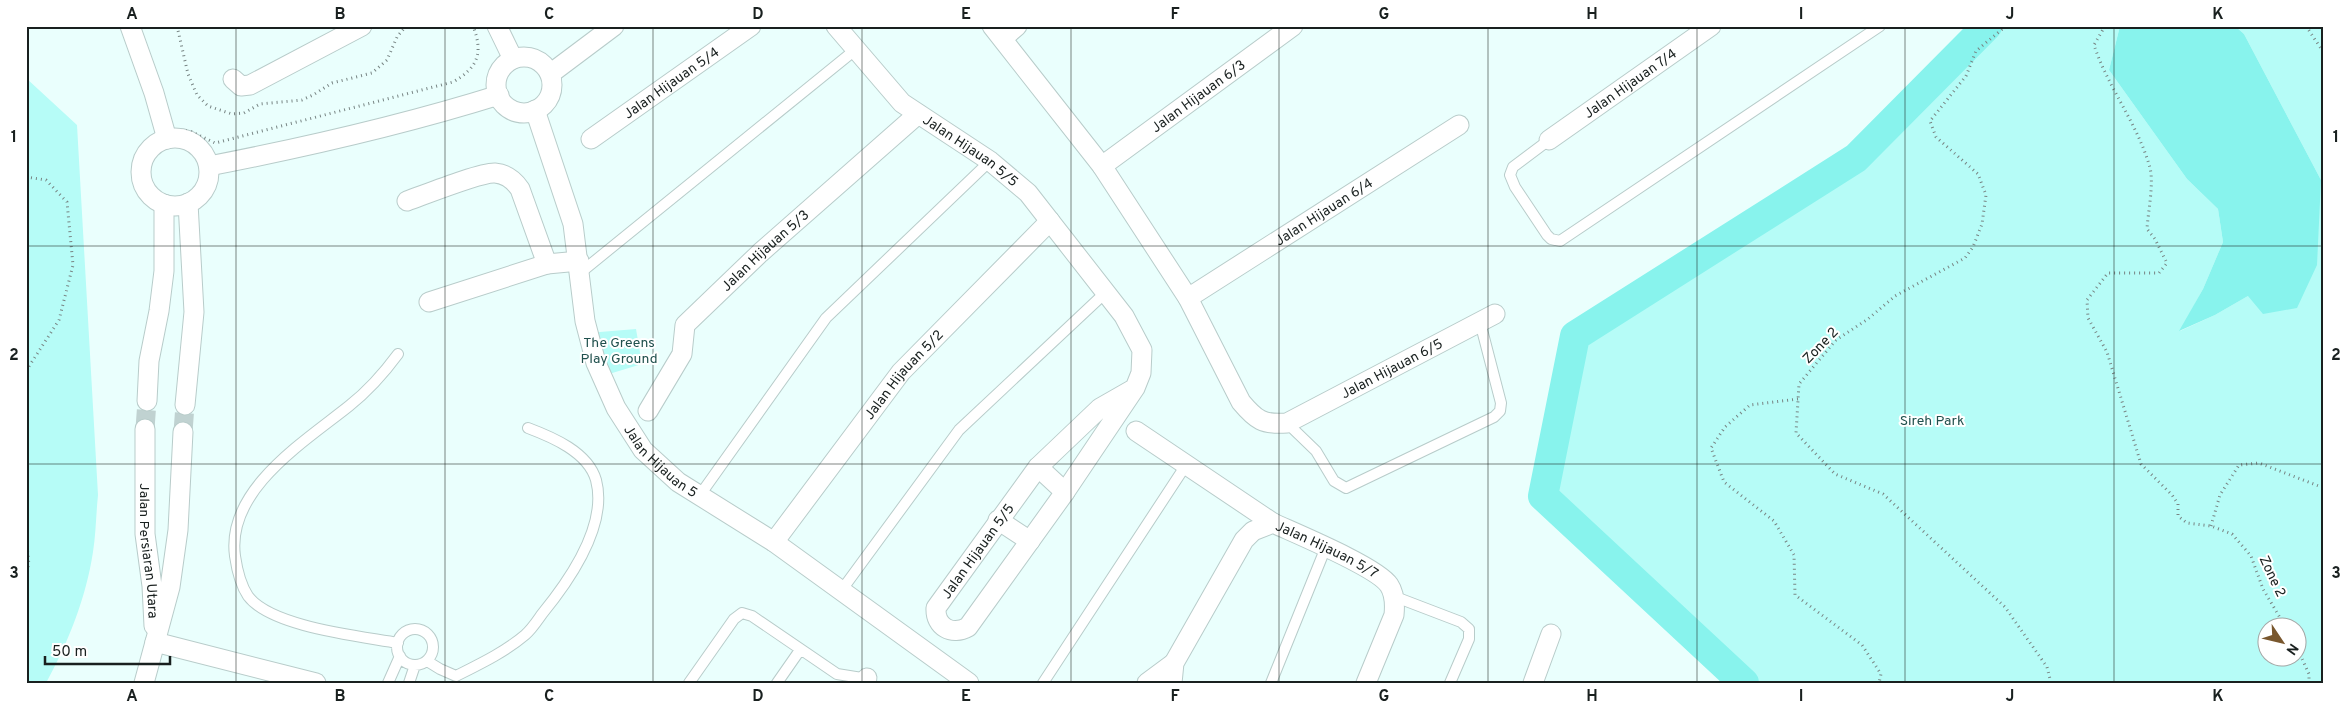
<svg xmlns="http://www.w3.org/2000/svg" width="2350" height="709" font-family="Overpass,sans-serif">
  <rect width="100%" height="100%" fill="#eafffd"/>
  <path fill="#b6fcf7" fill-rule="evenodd" d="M1987,26H2120L2109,70L2187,179L2218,209L2223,242L2203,289L2180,331L2215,315L2248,296L2321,180L2244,34L2235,26H2324V683H1744L1543,496L1575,336L1856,158ZM2268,626H2298V656H2268Z
    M26,78L77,125L98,495C96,514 96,533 93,552C86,598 68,643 46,683H26Z
    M636,329L642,364L609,374L588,333Z"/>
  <path fill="#88f3ed" d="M2120,26H2235L2244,34L2321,180L2317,265L2297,308L2263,314L2248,296L2215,315L2179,331L2203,289L2223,242L2218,209L2187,179L2109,70Z"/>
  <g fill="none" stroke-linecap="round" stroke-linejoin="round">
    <path stroke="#88f3ed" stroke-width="30" d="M1744,683L1543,496L1575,336L1856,158L1987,26"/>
    <path stroke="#c0d2d1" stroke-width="19" stroke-dasharray="19 9" stroke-linecap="butt" d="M145,429L147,401
      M183,432L185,405"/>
    <g stroke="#b8ccca" stroke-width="12">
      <path id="lane" d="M1549,140L1513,167L1510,175L1515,187L1547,235L1551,239L1560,241L1880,26
        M580,273L855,50
        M1287,423L1316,451L1334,481L1346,488L1494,417L1500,411L1501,403L1480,322
        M700,495L826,318L990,161
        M841,591L959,430L1105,293
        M1393,596L1461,622L1469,629V639L1450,683
        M397 647a18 18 0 1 1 36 0a18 18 0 1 1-36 0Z
        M398,643C360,636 271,627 248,596C240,584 237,570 235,556C226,490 304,442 349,406C368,391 384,373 398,354
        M427,661L440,669L456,676C480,664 505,652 525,635C532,629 537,621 542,614C569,581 608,525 596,480C588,452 552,437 528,428
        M388,683L400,656
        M409,683L415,665
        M689,683L734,619L742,613L752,616L837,674L868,679
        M777,683L800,650
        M1043,683L1186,465
        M1271,683L1326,547"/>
    </g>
    <g stroke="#b8ccca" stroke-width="21">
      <g id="street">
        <path d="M130,26L154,93L167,139"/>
        <path d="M497,26L513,59"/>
        <path id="s1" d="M836,26L902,103L990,161L1028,193L1124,316L1142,350L1141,373L1135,388L1065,492L968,627C952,636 935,627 936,608L1038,467L1100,408L1135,388"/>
        <path id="s2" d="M992,26L1102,166L1188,298L1241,402C1256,420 1263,425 1287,423L1495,314"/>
        <path d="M1003,38L1017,26"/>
        <circle cx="524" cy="85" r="28"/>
        <path d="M550,74L614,26"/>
        <path d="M233,79L241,86L250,85L362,26"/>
        <path id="s3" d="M535,110L573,224L585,321L596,363L616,408L643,450L678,482L774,542L969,683"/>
        <circle cx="175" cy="172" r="34"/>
        <path id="s4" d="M591,139L751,26"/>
        <path id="s5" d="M1549,140L1711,26"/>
        <path d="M209,166C307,147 403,125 499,95"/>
        <path id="s6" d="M1102,166L1293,26"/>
        <path d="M407,201C424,195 481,172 495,173C507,174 514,180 520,189L547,264"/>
        <path id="s7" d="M1188,298L1459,125"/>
        <path d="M429,302L547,264L579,261"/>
        <path d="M147,401L149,361L159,311L164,271V204"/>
        <path d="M185,405L194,312L188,203"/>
        <path id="s8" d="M648,411L682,354L685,325L760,253L918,114"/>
        <path id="s9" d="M145,429V534L152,586L154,626"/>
        <path d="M1136,431L1273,523"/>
        <path d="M1038,467L1065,492"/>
        <path d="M998,520L1030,541"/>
        <path id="s10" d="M774,542L901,372L1050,221"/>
        <path d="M155,642L316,683"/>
        <path d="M144,683L170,587L178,530L183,432"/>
        <path d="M863,683L867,678"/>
        <path d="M1147,683L1174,663"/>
        <path id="s11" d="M1172,683L1174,663L1244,540L1253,531L1273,523C1297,534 1377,567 1389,585C1395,594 1395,605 1394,615L1366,683"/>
        <path d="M1533,683L1551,634"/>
      </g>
    </g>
    <path stroke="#788584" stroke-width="3" stroke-dasharray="1 4" stroke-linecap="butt" d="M177,26L188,74L197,95L208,106L232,114L244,113L260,104L302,100L313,95L332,83L372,73L387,60L397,37L406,26
      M2006,26L1976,51L1966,76L1930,121L1936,137L1978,174L1986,195L1982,224L1973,247L1965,258L1895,296L1868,319L1836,340L1799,384L1796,433L1835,474L1883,494L2005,607L2047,667L2051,683
      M2105,26L2094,45C2108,88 2138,124 2150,168C2154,184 2148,212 2147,229L2155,239L2167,263L2159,273H2108L2087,300L2088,318L2107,352L2141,464L2172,495L2178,504V516L2187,523L2211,526L2232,534L2251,556L2263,589L2285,626
      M2306,26L2324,53
      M181,131H190L215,143L453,82C477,68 484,54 473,26
      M26,177L46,180L67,202L73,265L59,320L26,371
      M1798,399L1750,405L1725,427L1711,448L1724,482L1774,521L1794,555L1795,595L1862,645L1881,674L1879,683
      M2211,526L2220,495L2239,465L2259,463L2324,488
      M26,536L29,565L26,570
      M2298,650L2309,674V683"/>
    <use href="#lane" stroke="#fff" stroke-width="10"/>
    <use href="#street" stroke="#fff" stroke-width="19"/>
  </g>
  <path fill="none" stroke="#19201f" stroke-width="1" stroke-opacity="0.55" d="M236,26V683M445,26V683M653,26V683M862,26V683M1071,26V683M1279,26V683M1488,26V683M1697,26V683M1905,26V683M2114,26V683M26,246H2324M26,464H2324"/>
  <g text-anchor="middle" stroke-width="4" stroke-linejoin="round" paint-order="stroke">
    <g font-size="14" fill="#19201f" stroke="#fff">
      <text dy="5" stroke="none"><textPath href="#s4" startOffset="98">Jalan Hijauan 5/4</textPath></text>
      <text dy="5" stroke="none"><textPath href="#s5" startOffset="99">Jalan Hijauan 7/4</textPath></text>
      <text dy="5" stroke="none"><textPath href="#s6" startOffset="119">Jalan Hijauan 6/3</textPath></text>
      <text dy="5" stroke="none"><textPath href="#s1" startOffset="185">Jalan Hijauan 5/5</textPath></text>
      <text dy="5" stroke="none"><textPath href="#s7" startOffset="161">Jalan Hijauan 6/4</textPath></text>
      <text dy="5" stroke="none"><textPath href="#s8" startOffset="205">Jalan Hijauan 5/3</textPath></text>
      <text transform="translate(1820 345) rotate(-46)" y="5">Zone 2</text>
      <text dy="5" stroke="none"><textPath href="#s2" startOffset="624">Jalan Hijauan 6/5</textPath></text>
      <text dy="5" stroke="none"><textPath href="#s10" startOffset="212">Jalan Hijauan 5/2</textPath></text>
      <text dy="5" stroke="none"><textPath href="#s3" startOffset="381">Jalan Hijauan 5</textPath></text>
      <text dy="5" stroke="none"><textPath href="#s1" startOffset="899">Jalan Hijauan 5/5</textPath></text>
      <text dy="5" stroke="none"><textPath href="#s11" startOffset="256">Jalan Hijauan 5/7</textPath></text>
      <text dy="5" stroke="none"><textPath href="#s9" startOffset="122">Jalan Persiaran Utara</textPath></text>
      <text transform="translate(2273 576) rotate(65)" y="5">Zone 2</text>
    </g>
    <g font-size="14" fill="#21514e" stroke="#fff">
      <text x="619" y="347">The Greens<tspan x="619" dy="16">Play Ground</tspan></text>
      <text x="1932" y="425">Sireh Park</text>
    </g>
  </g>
  <rect width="2350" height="709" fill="none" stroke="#ffffff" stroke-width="55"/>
  <g transform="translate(2282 642) rotate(125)"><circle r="24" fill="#ffffff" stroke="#a3a6a5"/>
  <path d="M0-4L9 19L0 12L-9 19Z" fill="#79572e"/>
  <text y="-8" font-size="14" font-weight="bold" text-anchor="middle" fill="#19201f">N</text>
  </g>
  <path d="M45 656v8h125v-8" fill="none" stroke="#19201f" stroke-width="2.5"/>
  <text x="52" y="656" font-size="15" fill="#19201f" stroke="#ffffff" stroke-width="4" paint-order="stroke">50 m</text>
  <rect x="28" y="28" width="2294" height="654" fill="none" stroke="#19201f" stroke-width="2"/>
  <g font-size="16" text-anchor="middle" font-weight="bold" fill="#19201f">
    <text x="132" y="19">A</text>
    <text x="340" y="19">B</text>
    <text x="549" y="19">C</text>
    <text x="758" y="19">D</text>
    <text x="966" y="19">E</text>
    <text x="1175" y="19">F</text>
    <text x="1384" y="19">G</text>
    <text x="1592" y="19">H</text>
    <text x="1801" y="19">I</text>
    <text x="2010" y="19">J</text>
    <text x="2218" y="19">K</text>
    <text x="14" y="142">1</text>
    <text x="2336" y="142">1</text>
    <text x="14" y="360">2</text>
    <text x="2336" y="360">2</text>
    <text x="14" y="578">3</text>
    <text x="2336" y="578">3</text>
    <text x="132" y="701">A</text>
    <text x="340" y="701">B</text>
    <text x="549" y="701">C</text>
    <text x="758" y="701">D</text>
    <text x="966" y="701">E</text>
    <text x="1175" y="701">F</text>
    <text x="1384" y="701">G</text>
    <text x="1592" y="701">H</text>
    <text x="1801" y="701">I</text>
    <text x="2010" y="701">J</text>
    <text x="2218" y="701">K</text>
  </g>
</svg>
